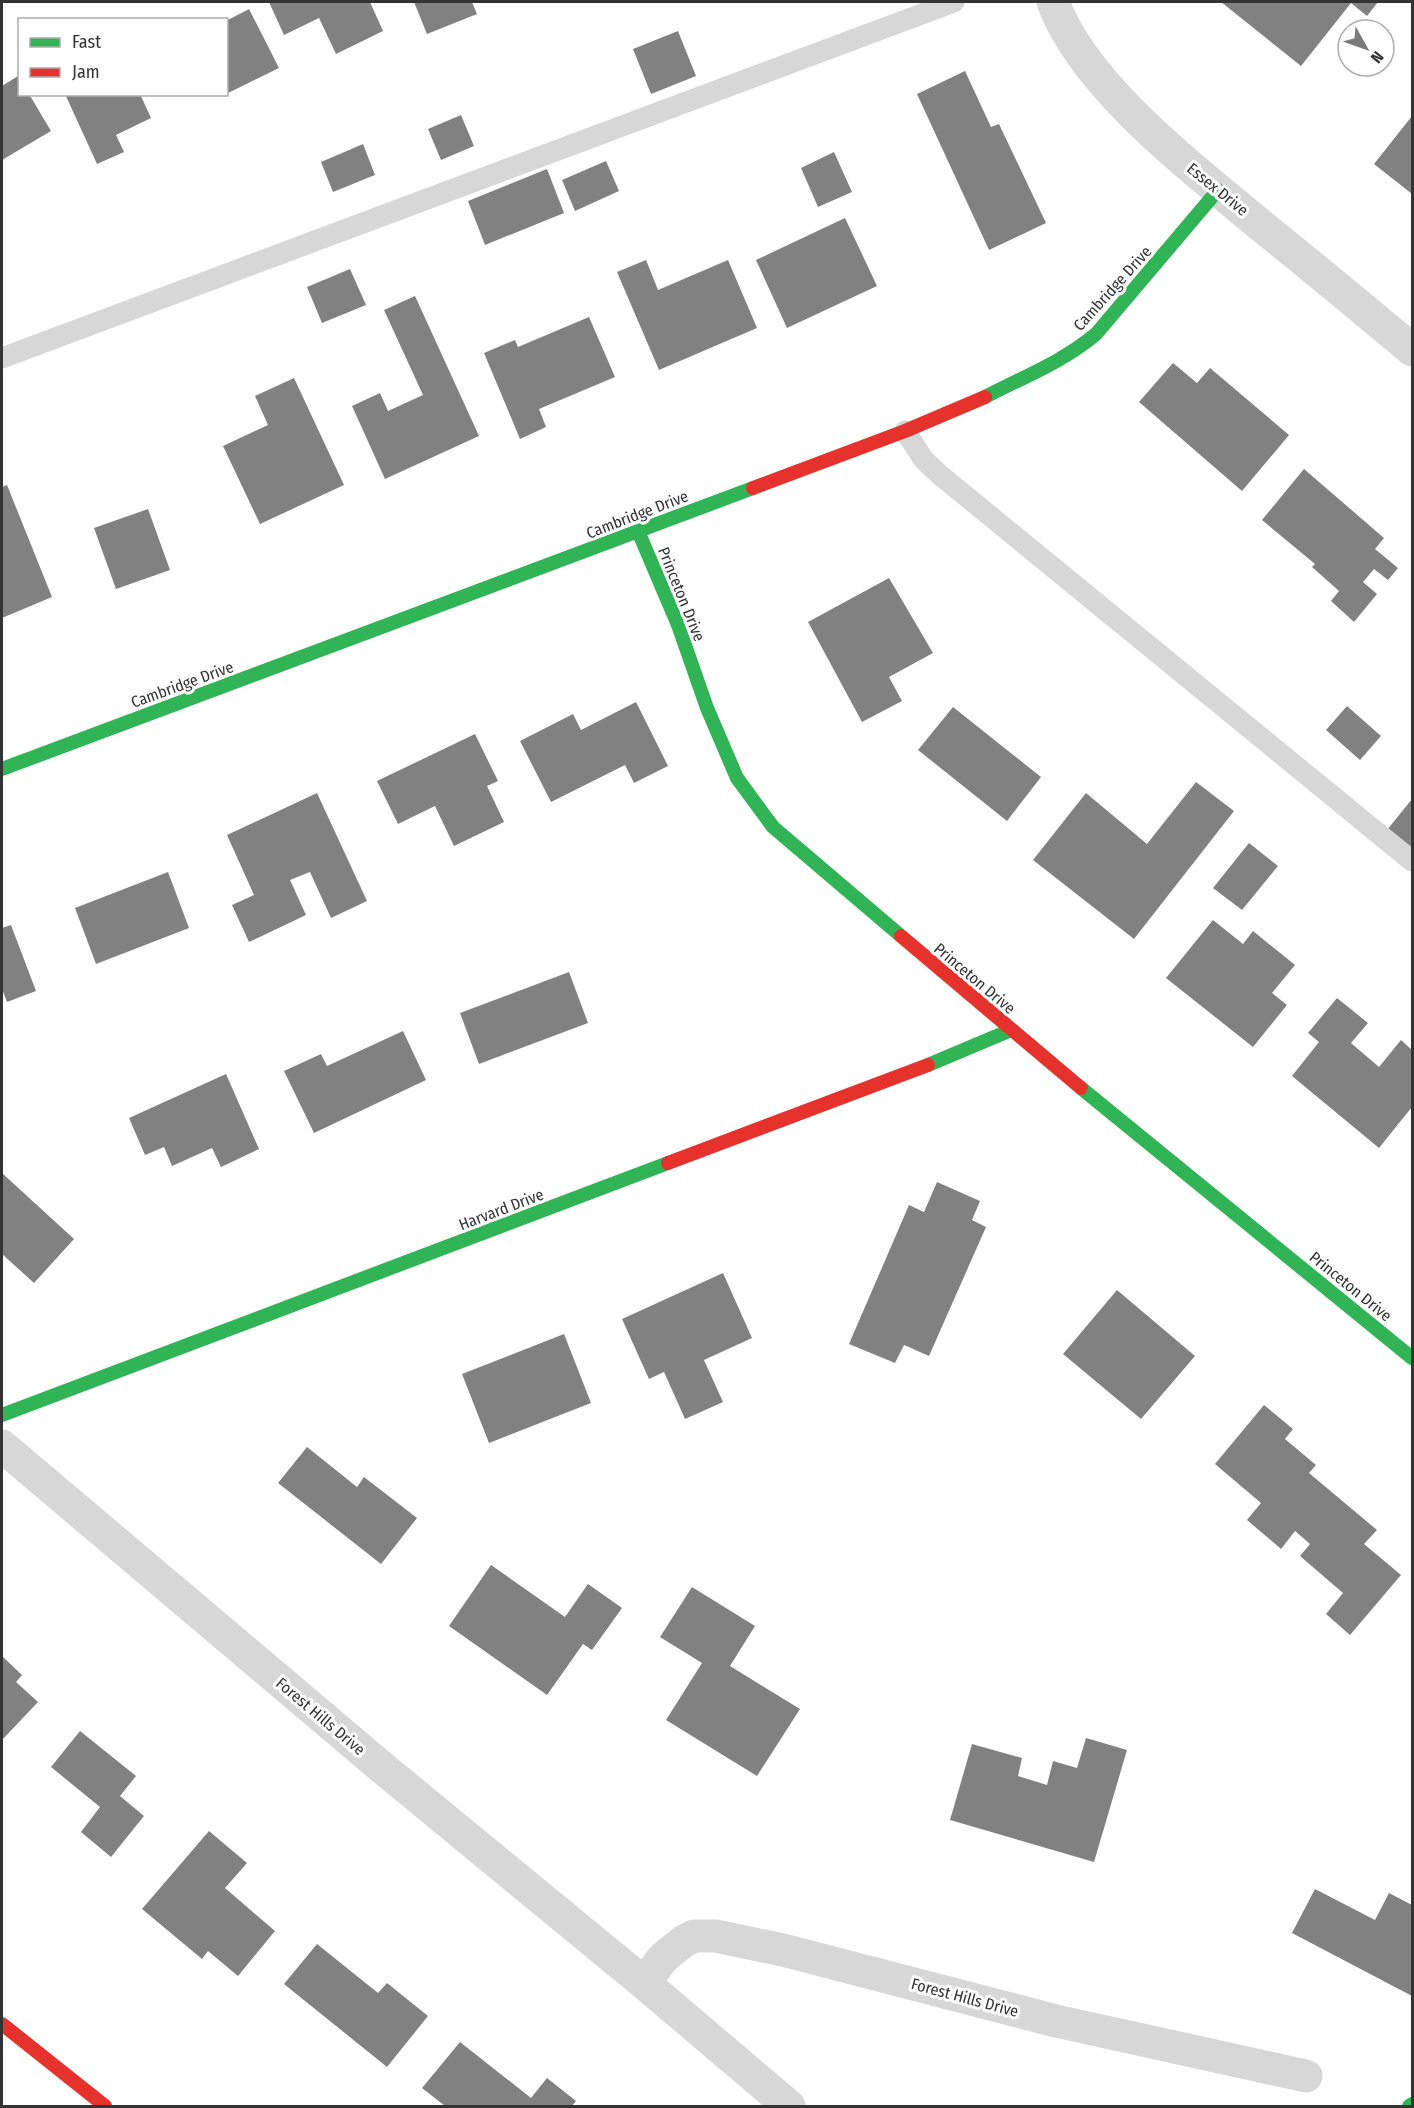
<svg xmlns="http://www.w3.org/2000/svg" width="1414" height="2108" font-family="'Fira Sans Condensed',sans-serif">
  <rect width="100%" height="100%" fill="#fff"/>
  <path fill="#818181" d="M269,2H370L383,31L336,54L319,18L284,35Z
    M414,2H472L477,14L427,34Z
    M1221,2H1378L1367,16L1351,3L1301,66Z
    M249,9L279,68L226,94V21Z
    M678,31L696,76L651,94L633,49Z
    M965,71L991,127L999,124L1046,223L989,250L917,94Z
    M18,76L20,94H29L51,131L2,160V86Z
    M65,94H140L151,118L116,135L124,152L97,164Z
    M461,115L474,146L441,160L428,129Z
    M1412,116V194L1374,164Z
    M363,144L375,175L333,192L321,162Z
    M834,152L852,192L818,207L801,168Z
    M606,161L619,191L575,211L562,180Z
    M547,169L564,213L485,245L468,201Z
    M845,218L877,286L787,328L756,260Z
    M646,260L658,290L728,260L757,328L659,370L617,272Z
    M350,269L366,305L322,323L307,287Z
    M415,296L479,436L385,479L352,406L380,393L388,411L423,395L384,310Z
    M589,317L615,377L539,409L546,427L520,439L484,353L515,340L518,347Z
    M1173,363L1197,383L1210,368L1289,435L1242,491L1139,402Z
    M294,378L344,485L260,524L223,446L268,425L255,396Z
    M1304,469L1384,538L1375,549L1398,568L1388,580L1374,569L1363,582L1377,594L1354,622L1331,601L1339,591L1312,567L1315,564L1262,520Z
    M7,485L52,597L2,618V487Z
    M148,509L170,570L116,589L94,528Z
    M889,578L933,653L889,677L902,701L862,722L808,622Z
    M636,702L668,766L634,783L625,765L551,802L520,741L573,714L581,730Z
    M1347,706L1381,736L1360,760L1326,730Z
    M953,707L1041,777L1007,821L918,750Z
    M475,734L498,781L487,786L504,822L454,846L435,806L398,824L377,781Z
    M1196,782L1234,811L1134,939L1033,860L1086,793L1147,844Z
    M317,793L367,901L331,918L310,872L290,880L306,915L249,942L232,905L254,895L227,835Z
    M1412,799V851L1387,830Z
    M1249,843L1278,866L1242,910L1213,888Z
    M168,872L189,928L96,964L75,908Z
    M1213,920L1243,944L1253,931L1295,965L1272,993L1287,1005L1253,1047L1166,978Z
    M11,925L36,991L7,1002L2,989V928Z
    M569,972L588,1023L479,1064L460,1013Z
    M1337,998L1368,1023L1351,1043L1379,1067L1401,1040L1412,1050V1107L1379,1148L1292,1076L1319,1042L1308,1033Z
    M403,1031L426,1080L314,1133L284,1071L321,1054L327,1066Z
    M226,1074L259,1149L221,1167L212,1148L172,1166L164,1147L145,1155L129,1118Z
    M2,1173L74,1239L34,1283L2,1254Z
    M937,1182L980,1201L972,1220L986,1227L929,1356L904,1345L895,1363L849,1344L909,1205L924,1212Z
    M723,1273L752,1338L704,1360L723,1402L685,1419L664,1372L649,1379L622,1319Z
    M1117,1290L1195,1356L1141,1419L1063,1354Z
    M564,1334L591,1403L489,1443L462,1374Z
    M1264,1405L1293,1429L1285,1439L1316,1465L1309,1473L1377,1530L1364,1544L1401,1575L1350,1635L1326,1614L1343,1593L1300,1556L1310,1544L1295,1531L1281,1549L1247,1520L1261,1503L1215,1464Z
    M307,1447L357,1487L364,1477L417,1518L381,1564L278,1483Z
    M491,1565L565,1617L588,1584L622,1608L592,1650L583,1644L547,1695L449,1626Z
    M692,1587L755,1626L730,1666L800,1709L757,1776L666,1720L702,1663L660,1637Z
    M2,1656L22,1675L16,1682L38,1702L2,1740Z
    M80,1731L136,1776L120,1796L144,1816L111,1857L81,1832L100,1807L51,1767Z
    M1086,1738L1127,1750L1094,1862L950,1820L972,1744L1022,1758L1018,1776L1047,1785L1053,1761L1077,1768Z
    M209,1831L247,1863L225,1888L275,1931L238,1976L208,1951L202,1959L142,1909Z
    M1315,1889L1375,1920L1389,1893L1412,1905V1996L1292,1933Z
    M317,1944L378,1993L387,1983L428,2016L387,2067L284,1984Z
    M460,2042L531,2098L547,2078L576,2101L572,2106H445L422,2088Z"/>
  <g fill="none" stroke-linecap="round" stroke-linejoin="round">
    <path stroke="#d7d7d7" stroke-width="21" d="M2,358L954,2
      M905,431L924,460L940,475L1412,861"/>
    <path stroke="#d7d7d7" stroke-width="33" d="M1053,2C1084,86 1190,166 1258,223C1310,265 1361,307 1412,350
      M2,1446L385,1770L644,1983L789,2106
      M644,1983L663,1958L684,1941L694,1936H716L783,1950L1056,2021L1306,2076"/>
    <path stroke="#30b455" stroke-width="14" d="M985,397C1025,376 1061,363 1096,334L1218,190
      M638,531L678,625L707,708L737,778L773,827L901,936
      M2,769L753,488
      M928,1065L1011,1030
      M1081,1088L1412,1358
      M2,1415L668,1163
      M1409,2106L1412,2104"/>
    <path stroke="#e5322d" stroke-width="14" d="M753,488L905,431L985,397
      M901,936L1081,1088
      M668,1163L928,1065
      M2,2024L105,2106"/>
  </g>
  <g text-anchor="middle" stroke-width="6" stroke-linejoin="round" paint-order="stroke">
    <g font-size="16" fill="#333" stroke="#fff">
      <text transform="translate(1218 189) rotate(39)" y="6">Essex Drive</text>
      <text transform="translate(1112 288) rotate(-48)" y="6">Cambridge Drive</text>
      <text transform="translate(637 514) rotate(-21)" y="6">Cambridge Drive</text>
      <text transform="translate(682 594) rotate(68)" y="6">Princeton Drive</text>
      <text transform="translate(182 684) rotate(-20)" y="6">Cambridge Drive</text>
      <text transform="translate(975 978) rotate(40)" y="6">Princeton Drive</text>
      <text transform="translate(501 1209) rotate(-21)" y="6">Harvard Drive</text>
      <text transform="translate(1351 1286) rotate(39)" y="6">Princeton Drive</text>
      <text transform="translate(321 1716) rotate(40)" y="6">Forest Hills Drive</text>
      <text transform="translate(965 1997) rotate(15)" y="6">Forest Hills Drive</text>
    </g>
  </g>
  <rect width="1414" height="2108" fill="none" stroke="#333333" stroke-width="6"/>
  <rect x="18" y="18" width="210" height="78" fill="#ffffff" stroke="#adadad" stroke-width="1.5"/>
  <rect x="30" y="38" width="30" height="9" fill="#30b455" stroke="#adadad" stroke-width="1.5"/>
  <text x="72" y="48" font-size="18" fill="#333333">Fast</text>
  <rect x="30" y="68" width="30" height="9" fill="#e5322d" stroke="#adadad" stroke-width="1.5"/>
  <text x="72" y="78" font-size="18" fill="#333333">Jam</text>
  <g transform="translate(1366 48) rotate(130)"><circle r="28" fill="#ffffff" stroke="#adadad" stroke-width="1.5"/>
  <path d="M0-4.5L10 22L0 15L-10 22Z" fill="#7a7a7a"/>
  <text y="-9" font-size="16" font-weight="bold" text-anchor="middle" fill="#333333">N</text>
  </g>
</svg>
